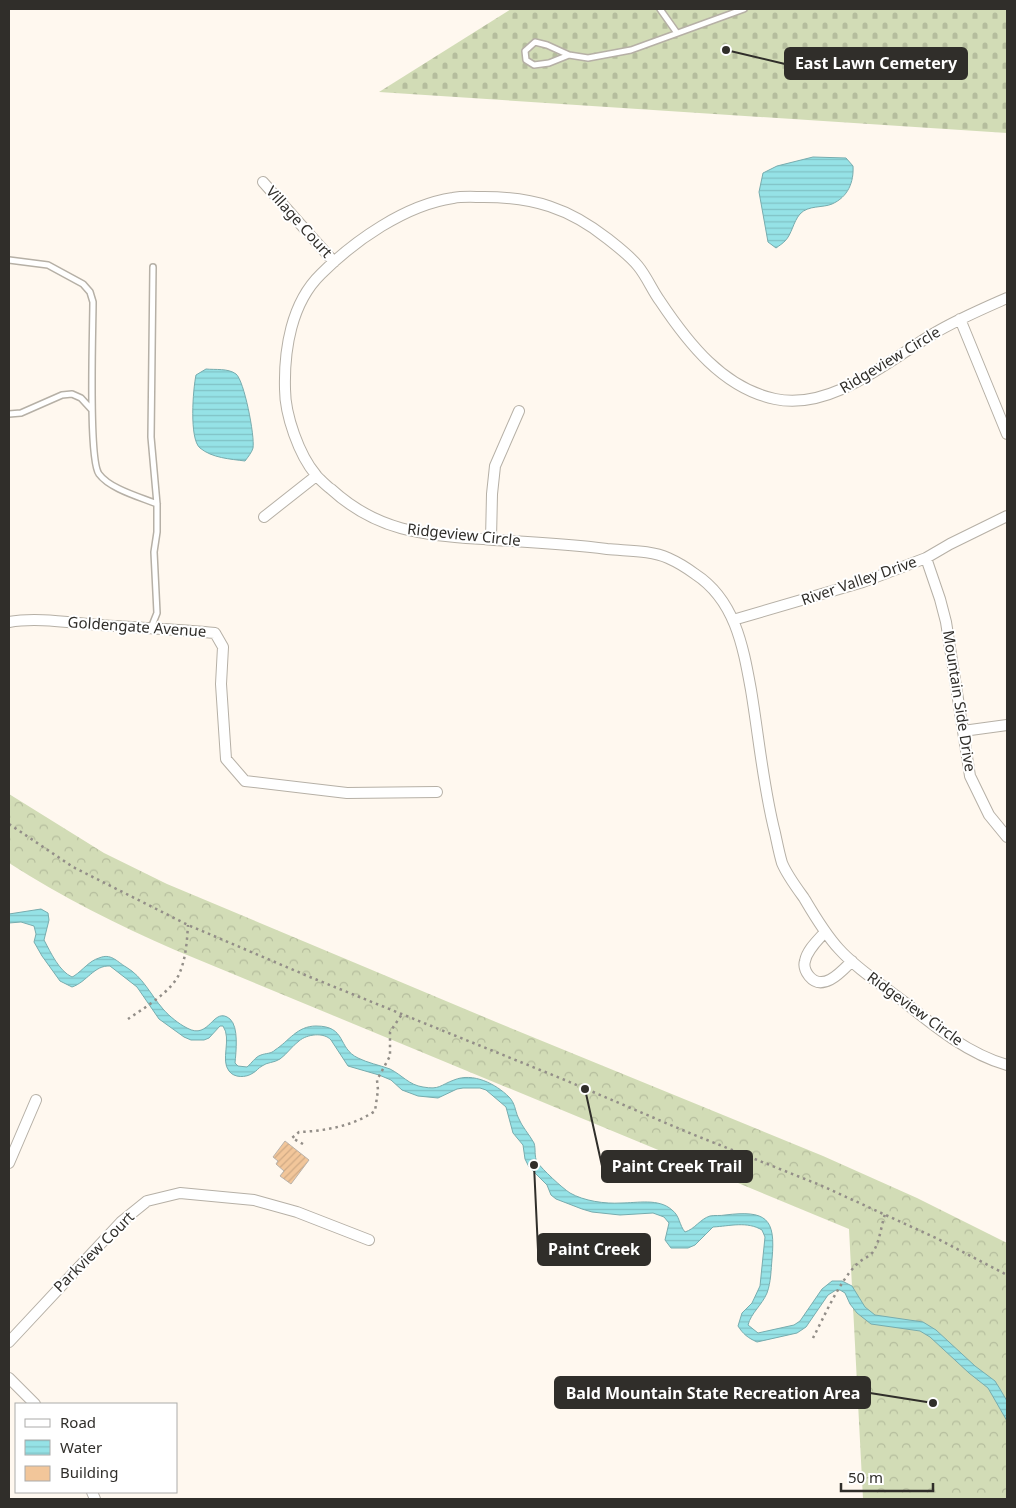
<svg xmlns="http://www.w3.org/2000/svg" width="1016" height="1508" font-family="'Noto Sans',sans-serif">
  <defs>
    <pattern id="forest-crowns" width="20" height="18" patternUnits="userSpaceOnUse" patternTransform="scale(1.25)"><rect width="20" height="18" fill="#d2dcb6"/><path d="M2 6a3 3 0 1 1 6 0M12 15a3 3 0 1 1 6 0" fill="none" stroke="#b5bd9d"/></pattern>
    <pattern id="cemetery-stones" width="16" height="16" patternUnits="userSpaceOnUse" patternTransform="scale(1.25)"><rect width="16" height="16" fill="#d2dcb6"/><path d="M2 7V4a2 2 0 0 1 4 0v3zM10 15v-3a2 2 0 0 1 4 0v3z" fill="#b5bd9d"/></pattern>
    <pattern id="water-rules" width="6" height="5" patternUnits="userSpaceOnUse" patternTransform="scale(1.25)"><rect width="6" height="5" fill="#95e2e6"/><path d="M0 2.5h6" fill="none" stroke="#81c2c5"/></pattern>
    <pattern id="building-hatch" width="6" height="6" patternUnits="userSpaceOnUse" patternTransform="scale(1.25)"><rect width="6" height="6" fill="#f2c69a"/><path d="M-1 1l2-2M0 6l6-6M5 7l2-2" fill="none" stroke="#d0aa85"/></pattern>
  </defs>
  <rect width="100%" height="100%" fill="#fff8ef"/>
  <path fill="url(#forest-crowns)" d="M9,794L104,853L167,884L496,1022L823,1156L917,1198L1007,1243V1499H863L849,1229L175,950C118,925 62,897 9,863Z"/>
  <path fill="url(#cemetery-stones)" d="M511,9H1007V133L379,92Z"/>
  <path fill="url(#water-rules)" stroke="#77acae" d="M813,157L846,158L853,166C854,182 848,197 832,204C823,208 808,205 800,214C793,222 792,234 785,241C783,243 779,246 776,248L768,242L759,192L763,173L777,166Z
    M206,369C215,370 228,368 236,374C244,380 255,436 253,448C252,452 248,457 245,461C230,459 212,458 200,448C189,439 193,389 196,375Z
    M41,909L48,913L49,920L44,940C51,953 59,971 72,977L74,976C83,970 89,961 99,958C111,953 116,961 126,967C143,977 150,994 163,1009C169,1016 179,1024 187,1028C210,1041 213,1005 230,1019C239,1027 236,1052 235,1063L238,1066L247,1067C252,1063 255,1057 261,1055C266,1053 271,1054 275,1050C289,1041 297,1026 316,1026C347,1026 337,1048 358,1058C368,1063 379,1065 390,1069C402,1075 409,1085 423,1087C440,1090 440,1085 454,1080C473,1072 496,1084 509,1097C515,1103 515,1110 518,1117C522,1127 529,1134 534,1143C536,1149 534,1156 537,1162C543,1170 561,1187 570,1193C584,1201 605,1204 621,1203C637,1203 659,1198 672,1210C680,1216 679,1225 685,1232C695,1229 700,1219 710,1216C715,1215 720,1216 725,1215C766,1210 776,1218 772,1259C771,1270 771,1282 767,1293C762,1305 751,1313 748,1325L758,1333L794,1325L800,1321L822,1289L832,1281H842L852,1286L865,1307L875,1315L923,1322L936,1330L975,1366L995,1381L1000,1389L1007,1401V1421L988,1388L969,1373L930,1337L920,1331L871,1324L857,1313L850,1304L845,1293L840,1290H836L828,1295L806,1327L797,1333L757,1342C748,1338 743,1334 738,1326L742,1313L752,1303L760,1286L765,1237L762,1230C747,1221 730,1226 713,1227L695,1245L688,1248H671L665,1240L669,1223L664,1217L653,1213L620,1215L592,1212L582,1209L556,1199L551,1195L547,1185L529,1167L525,1159L523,1145L513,1133L506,1107L486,1090L480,1088H463L457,1089L438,1098L418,1096L402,1090L391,1080L379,1075L348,1066L331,1040C324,1032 307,1034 299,1041C292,1046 287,1054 280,1059C274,1063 267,1062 262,1066C258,1068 257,1071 253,1073C246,1078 234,1078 229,1071C220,1060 232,1039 223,1026H220L209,1038L204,1040H191L184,1037L159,1019L137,987L110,966C94,965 87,982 72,987L60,981L42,956L34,942L36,934L34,926L21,922L9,923V914Z"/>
  <path fill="url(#building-hatch)" stroke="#bab2aa" d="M285,1141L309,1160L291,1184L280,1176L284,1171L276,1164L278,1161L273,1157Z"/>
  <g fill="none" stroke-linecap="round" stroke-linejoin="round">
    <g stroke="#b6b0a6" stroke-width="8">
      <path id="lane" d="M660,9L677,33
        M569,55L549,63L534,65L526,60L525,51L535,42L547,45L569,55L588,58L631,50L744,9
        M9,260L48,265L83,284L90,292L93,302C93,329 88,459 99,474C110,489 140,497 157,504
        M9,414L21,413L62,395L72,394L81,398L92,410
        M151,628L157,613L154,552L157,532V504L151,437L153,267"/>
    </g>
    <g stroke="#b6b0a6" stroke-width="12">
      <path id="street" d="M263,182L334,262
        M1007,298C982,309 956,320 933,334C888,361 831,411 775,399C723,388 688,343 660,301C652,290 647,277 638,266C630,256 618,247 608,239C569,208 533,197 484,197C474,197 463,196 453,198C405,205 354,241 321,274C291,303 284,350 285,389C285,415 299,455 316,475C317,477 329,488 331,489C381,535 431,535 494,540C532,542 570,544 607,549C626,551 651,550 668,558C677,562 687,568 695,574C735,600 743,646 751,690C759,738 763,786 775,833C777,842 779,853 782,863C787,875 796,887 804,898C814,915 825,934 839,949C857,969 881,984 903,1001C934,1026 968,1054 1007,1065
        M960,319L1007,434
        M264,517L316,476
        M491,539L492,494L495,466L519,411
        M926,558L940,599L946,622L970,776L989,815L1007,837
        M733,620L863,582L926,558L950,544L1007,516
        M9,622C37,617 72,623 101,625C139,628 177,629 215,633L223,647L221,684L226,759L245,781L347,793L437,792
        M963,731L1007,725
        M825,932C818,940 807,950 805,961C803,967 806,972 809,976C823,993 842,971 852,961
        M9,1163L36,1100
        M9,1342L121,1222L147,1201L180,1193L254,1200L297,1212L369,1240
        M9,1378L35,1404
        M92,1492L95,1499"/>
    </g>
    <path stroke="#938e88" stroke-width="2.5" stroke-dasharray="2.5 4" stroke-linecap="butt" d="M9,824L73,867L188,925L310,977L565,1080L687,1132L820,1185L936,1238L1007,1275
      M128,1019C144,1008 173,991 180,972C186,957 187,941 188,925
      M303,1144L292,1138L299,1132C325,1131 353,1126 375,1111L378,1090L377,1080L390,1056V1032L402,1014
      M813,1338C825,1315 839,1282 857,1264C862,1259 869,1257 873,1252C880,1241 881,1226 885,1214"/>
    <use href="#lane" stroke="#fff" stroke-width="5"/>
    <use href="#street" stroke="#fff" stroke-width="10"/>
  </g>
  <g text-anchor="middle" stroke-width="4" stroke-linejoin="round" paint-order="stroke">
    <g font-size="15" fill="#302e2a" stroke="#fff">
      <text transform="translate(299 222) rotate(48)" y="5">Village Court</text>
      <text transform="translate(890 360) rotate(-31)" y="5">Ridgeview Circle</text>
      <text transform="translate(464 535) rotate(6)" y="5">Ridgeview Circle</text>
      <text transform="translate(859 581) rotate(-19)" y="5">River Valley Drive</text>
      <text transform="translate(137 627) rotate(4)" y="5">Goldengate Avenue</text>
      <text transform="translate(959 701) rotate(81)" y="5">Mountain Side Drive</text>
      <text transform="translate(915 1009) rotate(36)" y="5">Ridgeview Circle</text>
      <text transform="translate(94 1252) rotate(-45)" y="5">Parkview Court</text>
    </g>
  </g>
  <path fill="none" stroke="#302e2a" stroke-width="2" d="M726 50L785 64M585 1089L602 1166M534 1165L538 1250M933 1403L870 1393"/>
  <g fill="#302e2a" stroke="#fff" stroke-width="2">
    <circle cx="726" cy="50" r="5"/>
    <circle cx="585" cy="1089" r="5"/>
    <circle cx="534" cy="1165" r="5"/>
    <circle cx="933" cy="1403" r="5"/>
  </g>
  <g fill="#302e2a" stroke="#302e2a" stroke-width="2">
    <rect x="785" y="48" width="182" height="31" rx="5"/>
    <rect x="602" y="1151" width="150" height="31" rx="5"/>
    <rect x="538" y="1234" width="112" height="31" rx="5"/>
    <rect x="555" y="1377" width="315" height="31" rx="5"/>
  </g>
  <g font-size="16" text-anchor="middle" font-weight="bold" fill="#fff">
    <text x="876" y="69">East Lawn Cemetery</text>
    <text x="677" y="1172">Paint Creek Trail</text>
    <text x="594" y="1255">Paint Creek</text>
    <text x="713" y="1399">Bald Mountain State Recreation Area</text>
  </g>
  <rect width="1016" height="1508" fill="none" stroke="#302e2a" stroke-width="20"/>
  <rect x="15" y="1403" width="162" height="90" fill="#ffffff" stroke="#acabaa"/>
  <rect x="25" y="1419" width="25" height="8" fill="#ffffff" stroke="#acabaa"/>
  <text x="60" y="1428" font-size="15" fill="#302e2a">Road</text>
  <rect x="25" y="1440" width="25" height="15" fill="url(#water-rules)" stroke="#acabaa"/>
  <text x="60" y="1453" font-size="15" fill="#302e2a">Water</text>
  <rect x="25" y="1466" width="25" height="15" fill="#f2c69a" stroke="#acabaa"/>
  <text x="60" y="1478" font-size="15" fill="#302e2a">Building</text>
  <path d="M841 1483v8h92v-8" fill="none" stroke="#302e2a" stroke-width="2.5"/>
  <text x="848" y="1483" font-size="15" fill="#302e2a" stroke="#ffffff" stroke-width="4" paint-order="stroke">50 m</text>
</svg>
